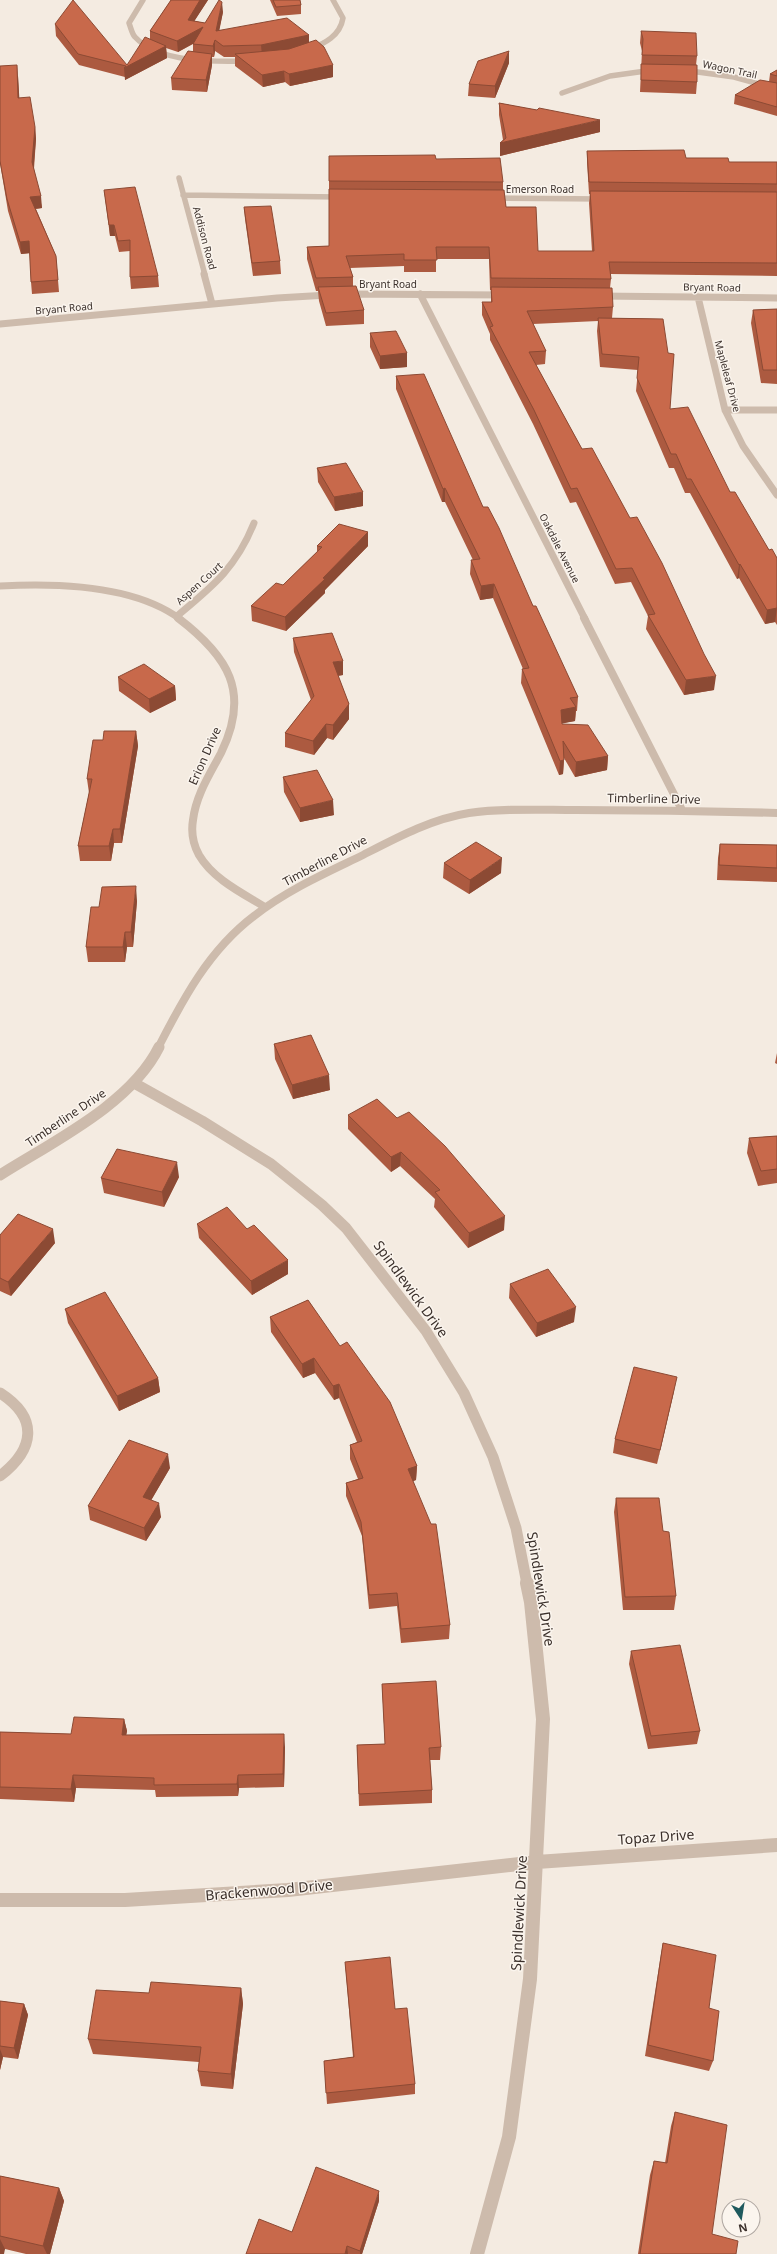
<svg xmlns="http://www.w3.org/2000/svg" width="777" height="2254" font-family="'Noto Sans',sans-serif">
  <rect width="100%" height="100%" fill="#f4ebe1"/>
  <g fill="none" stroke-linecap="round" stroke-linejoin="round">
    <path stroke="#cdbbac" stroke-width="5.5" d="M143,0L129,23C131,28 132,34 135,37C159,63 215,62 248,61
      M309,50C325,43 340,36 343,18L333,0
      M683,70L734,77L777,89
      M562,93L610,76L653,70
      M179,178L205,275
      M183,195L341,197
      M493,198L603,199"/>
    <path stroke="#cdbbac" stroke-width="7" d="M204,274L212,304
      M420,294L585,619
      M599,296L777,298
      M698,297L725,410L743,446L777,495
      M0,324L277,298L345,294L505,295
      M725,410H777
      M0,586C55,583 134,585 180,619
      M177,616C213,586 236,568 254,523"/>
    <path stroke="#cdbbac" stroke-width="8" d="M178,618C228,656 251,692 221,753C210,774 196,795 193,820C191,832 193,844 199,855C213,879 242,893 265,907
      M584,618L682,810
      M158,1048C183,999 209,950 254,916C287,890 326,873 363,855C396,838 431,819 469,813C504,808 541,810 576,810C643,810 710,811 777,813"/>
    <path stroke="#cdbbac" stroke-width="11" d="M134,1083L202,1121L271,1164L322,1205L346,1228L426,1331L464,1393L493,1457L516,1528L527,1584
      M0,1175C52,1142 131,1104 159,1047
      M0,1393C39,1418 35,1449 0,1476"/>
    <path stroke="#cdbbac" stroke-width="14" d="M0,1900H125L288,1890L537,1862L777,1845
      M477,2254L509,2137L530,1979L543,1719L531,1602L527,1583"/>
  </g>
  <path fill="#ac5a40" d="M171,0H208L194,21L205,23L223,12L219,30L309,35V43L333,65V77L290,86L285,82L263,87L235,66V57H224L215,51L214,57H212V65L207,92L172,90L171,78L193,51V44L178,52L166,48L167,58L125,80V77L79,65L56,36L55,24L127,65L150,39V31Z
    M270,0H300L301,5V14L277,16Z
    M641,31L697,56L696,65L697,82L696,94L640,92L642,51L640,43Z
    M509,51V63L495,98L468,96L469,84Z
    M0,66L18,76L19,98L35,127L36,139L34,169L42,208L36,209L56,256L59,292L32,294L31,282L30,253L21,254L8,211L0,163Z
    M777,70V116L734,104L735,95L769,82L770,74Z
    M499,103L537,110L600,132L500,156V143L503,140L499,115Z
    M587,151L686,158L729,162H777V276L610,274L611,279L610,288L613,307L612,318L663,319L670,409L730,492L769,550L777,558V625L775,622L765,624L739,578L737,579L690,493H685L674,468H669L636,391L638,370L600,367L597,331L598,321L533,324L546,351L545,364L536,365L714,690L684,695L646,629L648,616L631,582L615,584L576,502L570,503L533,424L490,340V334L482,315V302H491V290H490L489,259H436V272H404V266L350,268L353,277V286L364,310V324L326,326L319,301L318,291H316L307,259V247L329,246V156L436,159L503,182V190L506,207L538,251H592L589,203L590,194H589L587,162Z
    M104,190L158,276L159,287L131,289L130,277V251L119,252L115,236H110Z
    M244,207L280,261L281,274L253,276L245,219Z
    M777,309V384L761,383L751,323L753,310Z
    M370,333L407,353V367L380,369L370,347Z
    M396,376L483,507L533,606L578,697L577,711H576L575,721L562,723V724L608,756L607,770L575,777L564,758L563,774L559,775L521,683L522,669H523L493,598L480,600L470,574L471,560H473L445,502H442L396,389Z
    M317,468L363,506L335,511L318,482Z
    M317,546H368L325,590V593L286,631L252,621L251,606L283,585L317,552Z
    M293,638L343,675L338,676L349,704V719L333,740L327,738L314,755L285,747V733L311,700L294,652Z
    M118,677L175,686L176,700L150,713L119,691Z
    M136,731L138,746L122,843H114L111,861H80L78,846L89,793L87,779L103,740Z
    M283,777L334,815L300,822L284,792Z
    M720,844L777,845V882L717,880L718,858Z
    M444,863L501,873L469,894L443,878Z
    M137,901L133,947H127L125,962H88L86,947L99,907Z
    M274,1044L330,1090L293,1099L275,1059Z
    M777,1053V1064L775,1063Z
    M348,1115L397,1118L504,1230L468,1248L434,1207L435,1199L400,1166L391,1172L348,1129Z
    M777,1136V1183L758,1186L747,1153L749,1138Z
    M179,1177L164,1207L104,1193L101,1178Z
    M197,1224L288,1274L252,1295L199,1238Z
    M0,1235L55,1243L11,1296L0,1291Z
    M510,1284L574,1322L536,1337L509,1298Z
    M308,1300L417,1466L416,1480L413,1481L450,1625L449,1639L401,1643L397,1606L369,1609L362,1536L346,1496V1483L358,1479L350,1459V1445L357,1442L339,1398L334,1400L315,1373L303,1378L271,1332L270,1317Z
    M65,1309L158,1378L160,1392L119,1411L68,1323Z
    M674,1391L657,1464L613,1453L615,1439Z
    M170,1468L151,1500L161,1517L146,1541L90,1520L88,1506Z
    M616,1498L663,1531L676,1596L674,1610H623L614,1512Z
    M631,1651L700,1731L697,1744L648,1749L629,1664Z
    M382,1684L441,1747L440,1760H430L432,1790V1803L359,1806L357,1745L385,1744Z
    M124,1719L127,1731L126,1735L285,1747L284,1787L239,1788L238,1796L156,1797L155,1790L76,1788L74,1802L0,1799V1732L71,1734Z
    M663,1943L709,2008L713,2061L709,2071L645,2056L661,1954Z
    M345,1962L395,2009L415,2084V2094L327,2104L324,2061L353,2057L346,1974Z
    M241,1988L243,2004L233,2089L201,2086L198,2071L199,2062L93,2054L88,2039L149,1993Z
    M0,2001L24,2004L28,2015L18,2059L3,2057L0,2070Z
    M675,2112L712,2234L736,2254H638L650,2175L654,2161L665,2163L671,2126Z
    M0,2176L59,2188L64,2201L50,2254H26L5,2249L0,2254Z
    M379,2201L362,2254H246L292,2232Z"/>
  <path fill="#8c4a34" d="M200,0H208L188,31V20Z
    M222,2L223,12L217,42L216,31Z
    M203,27V38L178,52L177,41Z
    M309,35V46L262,56L261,45Z
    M215,40V51L214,57L213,46Z
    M166,46L167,58L125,80L124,68Z
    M509,51V63L495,98V86Z
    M212,54V65L207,92L206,80Z
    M17,65L18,76L20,109L18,98Z
    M333,65V77L290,86L289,74Z
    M284,71L285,82L263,87L262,75Z
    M600,120V132L500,156V143Z
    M35,127L36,139L33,174L32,162Z
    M41,196L42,208L32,209L30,197Z
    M109,225H114L115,236H110Z
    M29,241L31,253L21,254L20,242Z
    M407,353V367L380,369V356Z
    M445,488V502H442L443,489Z
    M363,492V506L335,511L334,497Z
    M368,532V546L325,590V593L286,631L285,617Z
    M740,564L739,578L737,579L739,565Z
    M494,584L493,598L480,600L481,586Z
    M777,608L775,622L765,624L767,610Z
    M343,661V675L334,676L333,662Z
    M716,676L714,690L684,695L686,680Z
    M175,686L176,700L150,713L149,699Z
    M349,704V719L333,740V725Z
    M576,707L575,721L560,724L561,710Z
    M326,724L327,738L314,755L313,741Z
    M136,731L138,746L122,843L120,829Z
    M608,756L607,770L575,777L576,762Z
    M564,760L563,774L559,775L560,761Z
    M333,800L334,815L300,822V808Z
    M113,829L114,843L111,861L109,846Z
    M502,858L501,873L469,894L470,880Z
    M136,886L137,901L133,947L131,932Z
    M125,932L127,947L125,962L123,947Z
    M329,1075L330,1090L293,1099L292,1085Z
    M401,1152L400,1166L391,1172V1157Z
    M177,1162L179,1177L164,1207L162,1192Z
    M505,1216L504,1230L468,1248L469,1233Z
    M53,1229L55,1243L11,1296L8,1282Z
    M288,1260V1274L252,1295L251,1281Z
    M576,1307L574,1322L536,1337L537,1323Z
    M314,1358L315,1373L303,1378L302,1364Z
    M677,1377L674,1391L657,1464L660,1450Z
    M158,1378L160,1392L119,1411L117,1396Z
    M339,1384V1398L334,1400L333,1386Z
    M168,1454L170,1468L145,1511L143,1497Z
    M417,1466L416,1480L408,1483V1469Z
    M159,1503L161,1517L146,1541L144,1528Z
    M124,1719L127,1731L124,1748L122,1735Z
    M284,1734L285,1747L284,1787L283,1774Z
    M73,1775L76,1788L74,1802L71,1789Z
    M238,1775L239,1788L238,1796L237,1784Z
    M241,1988L243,2004L233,2089L231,2074Z
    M24,2004L28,2015L18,2059L14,2048Z
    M0,2049L3,2057L0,2070Z
    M59,2188L64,2201L50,2254H47L43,2246Z
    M379,2191V2201L362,2254H360V2251Z
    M0,2239L5,2249L4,2254H0Z
    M347,2246L348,2254H345Z"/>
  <path fill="#c8694b" stroke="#8c4a34" d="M73,0L127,65L145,37L166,46L124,68L126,66L78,54L55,24Z
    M171,0H200L188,20L205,23L219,0L222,2L216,31L287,18L309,35L261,45L223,46L215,40L213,46L193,44L203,27L177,41L150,31Z
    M273,0H300L301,5L276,7Z
    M641,31L696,33L697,56L642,55L643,39Z
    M316,40L324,47L333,65L289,74L284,71L262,75L235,54L289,49Z
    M188,51L212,54L206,80L171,78Z
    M509,51L495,86L469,84L478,61Z
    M641,64L697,65V82L641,80Z
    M17,65L18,98L30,97L35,127L32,162L41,196L30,197L56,256L58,280L31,282L29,241L20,242L7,199L0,161V66Z
    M777,70V76L770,74Z
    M760,80L777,83V107L735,95Z
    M499,103L537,110L539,108L600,120L500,143L506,138Z
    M684,150L686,158H728L729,162H777V184L589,182L587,151Z
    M435,155L436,159L500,158L503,182L329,181V156Z
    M135,187L158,276L130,277V240L118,241L114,225H109L104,190Z
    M329,189L504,190L506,207H536L538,251H594L590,191L777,192V263L609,262L611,279L491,278L489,247H436L437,260H404V254L346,256L353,277L316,278L307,247L329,246Z
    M271,206L280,261L252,263L244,207Z
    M356,286L364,310L326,313L318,287Z
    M491,287L612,288L613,307L527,311L546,351L529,352L582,449L592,448L630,518L637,517L662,563L704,654L716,676L686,680L648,615L655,614L632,568L616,569L577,488L571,489L534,410L490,327L493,326L482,302H492Z
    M777,309V370H763L753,310Z
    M598,318L663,319L668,353L674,354L670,409L688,407L730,492H735L769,550L772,549L777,558V608L767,610L740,564L739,565L691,479H687L676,454H671L637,378L639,357L602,354Z
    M396,331L407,353L380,356L370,333Z
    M424,374L483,507H488L499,528L533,606H536L578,697L570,698L576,707L561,710L562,724L588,725L608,756L576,762L563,741L564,760L560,761L522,669L529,668L494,584L481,586L471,560L480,559L445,488L443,489L396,376Z
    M346,463L363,492L334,497L317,468Z
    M339,524L368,532L323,578L325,579L285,617L251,606L276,583L283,585L322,547L317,546Z
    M332,633L343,661L333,662L349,704L333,725L326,724L313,741L285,733L314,696L293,638Z
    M144,664L175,686L149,699L118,677Z
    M104,731H136L120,829H113L109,846H78L92,779H87L93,740H103Z
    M317,770L333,800L300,808L283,777Z
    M476,842L502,858L470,880L444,863Z
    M720,844L777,845V868L719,865Z
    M136,886L131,932H125L123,947H86L91,907H99L102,887Z
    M311,1035L329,1075L292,1085L274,1044Z
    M377,1099L397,1118L409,1112L445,1146L505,1216L469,1233L435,1192L440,1190L401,1152L391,1157L348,1115Z
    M777,1136V1169L761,1171L749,1138Z
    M117,1149L177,1162L162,1192L101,1178Z
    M227,1207L247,1229L254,1225L288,1260L251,1281L197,1224Z
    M18,1214L53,1229L8,1282L0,1278V1235Z
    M548,1269L576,1307L537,1323L510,1284Z
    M105,1292L158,1378L117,1396L65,1309Z
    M308,1300L340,1346L347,1342L390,1402L417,1466L408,1469L431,1524H436L450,1625L401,1629L397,1593L369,1595L361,1522L346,1483L363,1478L350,1445L362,1441L339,1384L333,1386L314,1358L302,1364L270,1317Z
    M634,1367L677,1377L660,1450L615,1439Z
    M129,1440L168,1454L143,1497L159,1503L144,1528L88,1506Z
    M616,1498H659L663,1531L669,1532L676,1596L625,1597Z
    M680,1645L700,1731L651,1736L631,1651Z
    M436,1681L441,1747L429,1748L432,1790L359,1794L357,1745L385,1744L382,1684Z
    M74,1717L124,1719L122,1735L284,1734L283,1774L238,1775L237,1784L154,1785V1778L73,1775L71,1789L0,1787V1732L71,1734Z
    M663,1943L716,1955L709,2008L719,2011L713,2061L648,2045Z
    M390,1957L395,2009L407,2008L415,2084L326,2093L324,2061L354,2057L345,1962Z
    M151,1982L241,1988L231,2074L198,2071L201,2047L88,2039L96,1990L149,1993Z
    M0,2001L24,2004L14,2048L0,2046Z
    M675,2112L727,2125L712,2234L738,2241L736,2254H640L654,2161L667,2163Z
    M316,2167L379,2191L360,2251L347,2246L345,2254H246L259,2219L292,2232Z
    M0,2176L59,2188L43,2246L0,2236Z"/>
  <g text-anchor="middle" stroke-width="3" stroke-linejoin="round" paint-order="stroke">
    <g font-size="10" fill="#3b302b" stroke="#fbf5ee">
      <text transform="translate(730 69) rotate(12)" y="4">Wagon Trail</text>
      <text x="540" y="193">Emerson Road</text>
      <text transform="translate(205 238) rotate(75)" y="4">Addison Road</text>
      <text x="388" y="288">Bryant Road</text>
      <text transform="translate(712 287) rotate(1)" y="4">Bryant Road</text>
      <text transform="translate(64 308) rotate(-5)" y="4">Bryant Road</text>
      <text transform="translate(728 376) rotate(75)" y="4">Mapleleaf Drive</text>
      <text transform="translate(560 548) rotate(63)" y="4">Oakdale Avenue</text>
      <text transform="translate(199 583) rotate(-42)" y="4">Aspen Court</text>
    </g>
    <g font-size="12" fill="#3b302b" stroke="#fbf5ee">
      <text transform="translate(205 756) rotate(-66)" y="4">Erion Drive</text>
      <text transform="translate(654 799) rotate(1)" y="4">Timberline Drive</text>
      <text transform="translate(325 861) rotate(-28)" y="4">Timberline Drive</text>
      <text transform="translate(66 1118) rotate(-34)" y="4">Timberline Drive</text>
    </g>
    <g font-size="14" fill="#3b302b" stroke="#fbf5ee">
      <text transform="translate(411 1289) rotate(54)" y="5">Spindlewick Drive</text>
      <text transform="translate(541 1589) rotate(81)" y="5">Spindlewick Drive</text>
      <text transform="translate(656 1837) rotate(-4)" y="5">Topaz Drive</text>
      <text transform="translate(269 1890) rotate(-5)" y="5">Brackenwood Drive</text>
      <text transform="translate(519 1913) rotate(-87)" y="5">Spindlewick Drive</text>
    </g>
  </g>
  <g transform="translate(741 2218) rotate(168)"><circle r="19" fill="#fbf5ee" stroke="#aea6a0"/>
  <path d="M0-3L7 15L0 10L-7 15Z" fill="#1f5a5e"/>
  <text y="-6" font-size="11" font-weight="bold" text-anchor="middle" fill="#3b302b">N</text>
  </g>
</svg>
